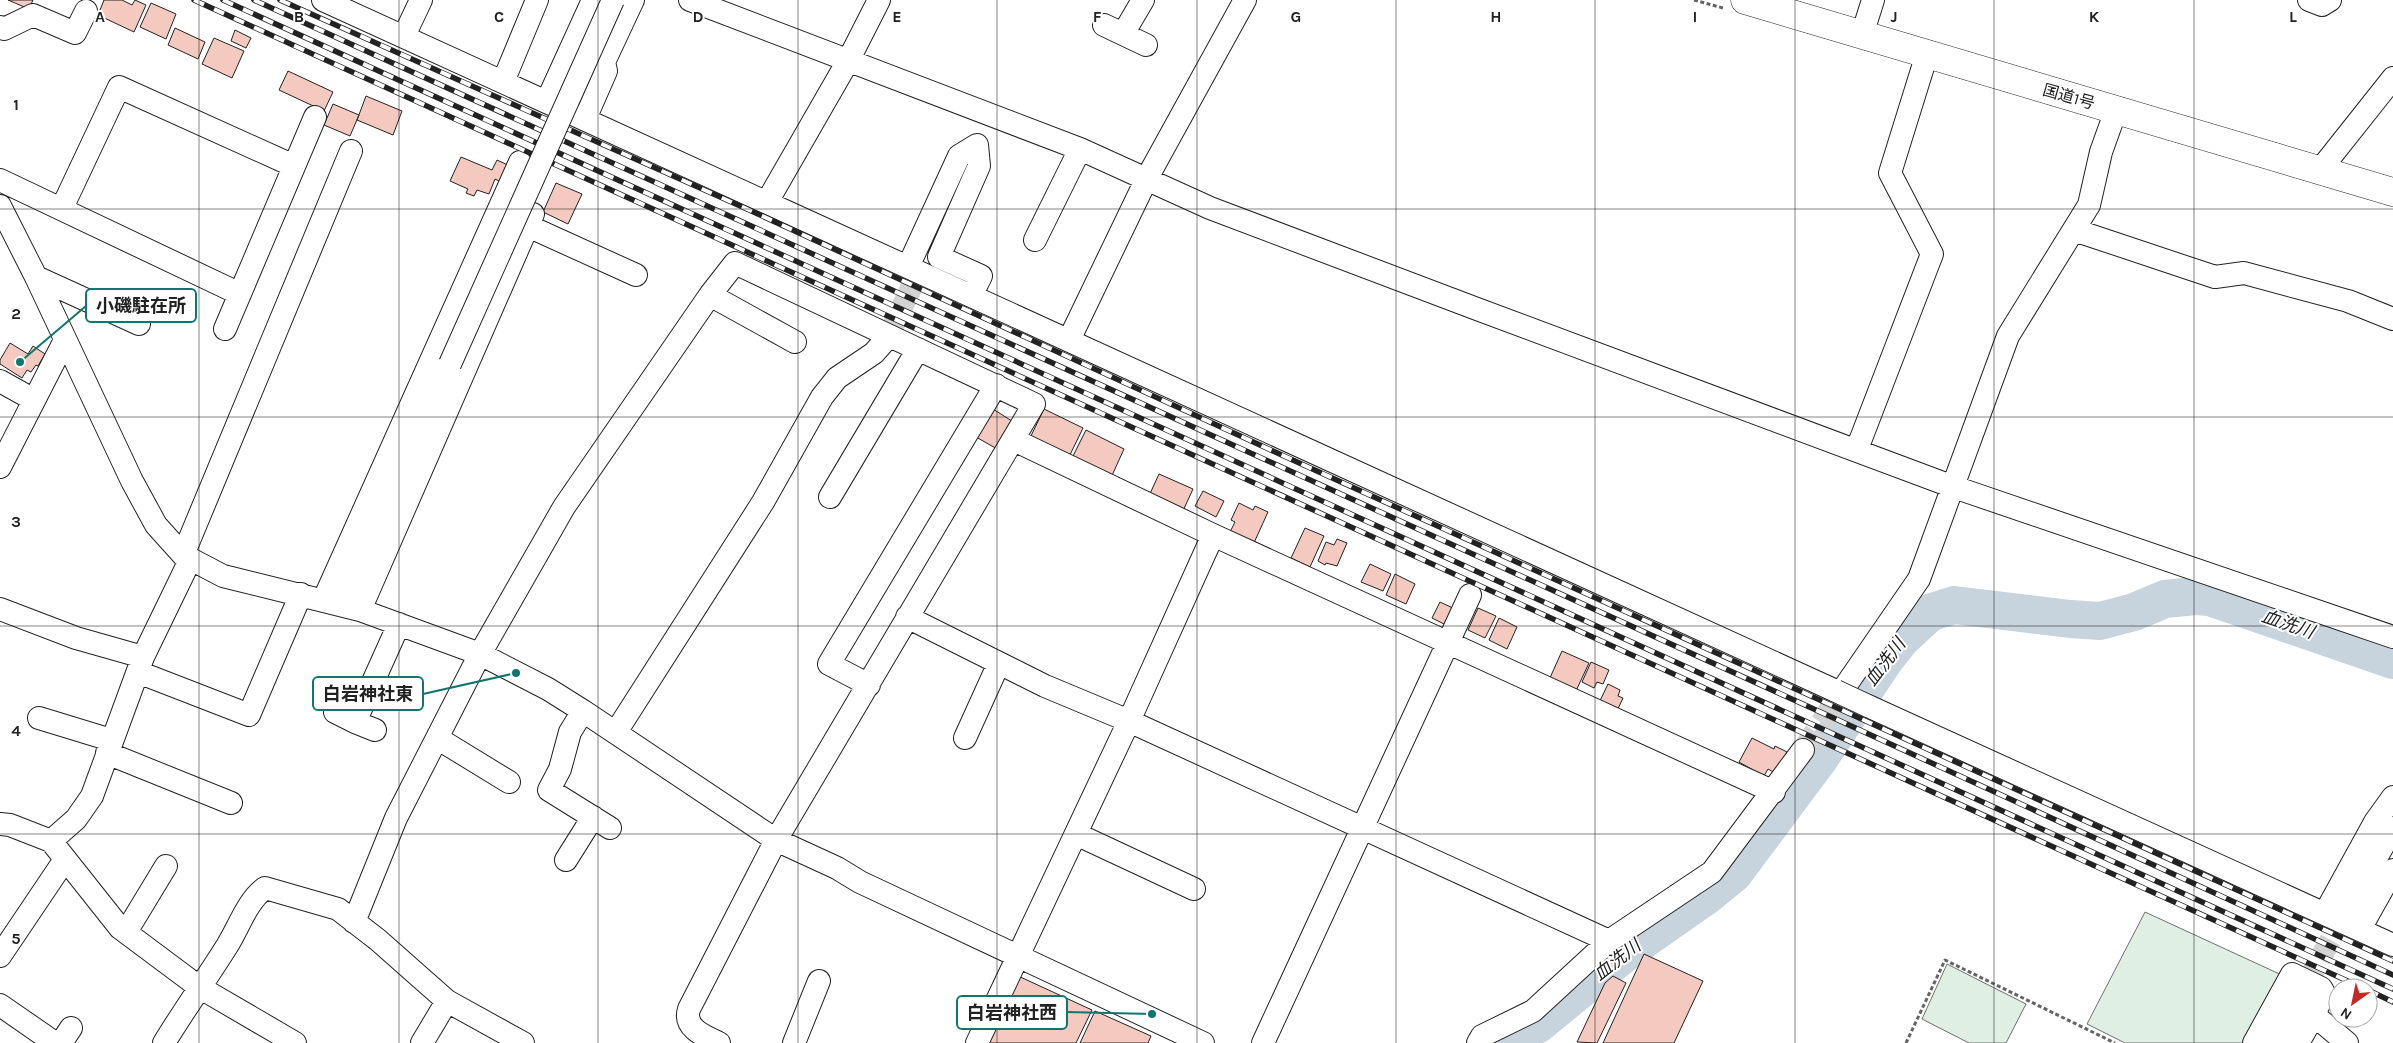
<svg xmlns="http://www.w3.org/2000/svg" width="2393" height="1043" font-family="Karla,'Noto Sans JP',sans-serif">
  <rect width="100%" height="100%" fill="#fff"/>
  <path fill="#e0efe3" stroke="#6f6f6f" d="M2145,912L2286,977L2249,1043H2125L2087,1024Z
    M1947,964L2026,1004L2006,1043H1969L1922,1019Z"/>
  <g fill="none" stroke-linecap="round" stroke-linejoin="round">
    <path stroke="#c7d3dd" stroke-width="38" d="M1503,1043L1538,1024L1626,952L1706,896L1734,873L1819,759L1883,662L1901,639L1929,613L1954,605L2070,619L2100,621L2134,612L2165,599L2195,596L2210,597L2393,660"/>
  </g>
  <path fill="#f3c9c0" stroke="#222" d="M8,0H33L29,9Z
    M104,0H122L132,5L135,0L146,5L134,32L98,15Z
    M151,3L176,14L166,39L140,27Z
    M175,28L205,42L198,59L168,45Z
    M235,30L251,38L246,48L231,41Z
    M214,38L244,51L232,78L202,64Z
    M288,71L333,92L324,111L279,90Z
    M366,96L402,111L393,135L357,120Z
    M333,104L359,115L350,136L324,125Z
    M461,157L492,170L497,160L510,166L503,183L495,179L489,194L477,190L474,196L466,193L468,189L450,181Z
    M556,183L582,194L568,224L543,212Z
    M10,343L28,354L33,346L45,354L38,366L36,365L31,372L27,370L22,378L0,364V360Z
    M993,409L1015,423L999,450L976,437Z
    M1044,409L1083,428L1067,461L1028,442Z
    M1086,430L1124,449L1109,482L1070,462Z
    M1159,474L1193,489L1182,513L1148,498Z
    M1203,491L1224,501L1216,517L1195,506Z
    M1239,503L1253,510L1255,506L1268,512L1253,545L1229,534L1235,522L1231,520Z
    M1305,528L1324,536L1310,567L1291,558Z
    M1337,539L1347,543L1337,566L1326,563L1325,565L1318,561L1326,542L1334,545Z
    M1370,564L1391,574L1383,591L1361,582Z
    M1395,574L1415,584L1406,604L1386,595Z
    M1440,602L1459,611L1452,628L1432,618Z
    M1478,608L1496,616L1485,638L1468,630Z
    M1499,618L1517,627L1507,649L1489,640Z
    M1562,651L1589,663L1575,693L1549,680Z
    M1591,662L1609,670L1603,684L1597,682L1594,688L1582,682Z
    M1608,684L1620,690L1618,696L1623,698L1616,713L1598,705Z
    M1752,738L1774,749L1775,746L1787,752L1775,773L1768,769L1764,776L1739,762Z
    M1644,954L1703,981L1674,1043H1603Z
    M1016,975L1092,1010L1076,1043H984Z
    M1613,976L1626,983L1597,1043L1577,1042L1605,983Z
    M1095,1011L1151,1036L1148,1043H1080Z"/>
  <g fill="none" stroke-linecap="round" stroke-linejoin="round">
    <path stroke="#d3d3d3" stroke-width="22" stroke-dasharray="22 11" stroke-linecap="butt" d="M888,337L921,267
      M1803,750L1844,688
      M2304,988L2347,910"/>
    <g stroke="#222" stroke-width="24">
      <path id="minor" d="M323,0L1836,691
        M690,0L1080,149L1210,208L1477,309L1951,486L2393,637
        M2309,0L2322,5L2330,0
        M1104,25L1146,45
        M0,27L4,29L33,15L75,33L86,11
        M1123,34L1143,0
        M1862,35L1873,0
        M404,36L421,0
        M503,82L537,0
        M547,101L593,0
        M585,119L606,71L604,62L633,0
        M2320,170L2393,78
        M0,180L240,294
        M767,202L848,61L879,0
        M0,206L36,277L132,481L156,525L183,555L223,576L360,610L480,654L548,689L583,711L776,840L837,868L860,882L1203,1043
        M62,208L119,87L294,166
        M528,226L636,275
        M2074,230L2215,277L2244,273L2348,301L2393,319
        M1035,240L1080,149
        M908,267L959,156L977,145L979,166L939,257L981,276L971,296
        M36,277L139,324
        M710,295L795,342
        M225,329L315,117
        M1069,340L1147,178L1245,0
        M0,381L34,400
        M1014,440L1213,535L1774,792
        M1857,449L1932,254L1890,173L1927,54
        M0,467L65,340
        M830,497L918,349
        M183,555L351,151
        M324,599L520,162
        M341,604L450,364
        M0,609L76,638L143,657L190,560
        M360,610L533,214
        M907,617L1045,686L1129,721L1609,941
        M138,672L249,715L301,594
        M869,685L829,664L996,385
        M1844,688L1919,579L2008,336L2089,205L2101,152L2116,110
        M1868,706L2393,945
        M583,711L570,732L560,769L549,790L610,828
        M335,712L355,722
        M39,718L111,740
        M375,730L355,722L399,624
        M616,732L763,502L822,397L837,378L874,353L888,337
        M437,738L509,782
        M965,738L999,663
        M107,753L231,803
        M0,824L10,825L51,841L76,819L92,796L143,657
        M1076,834L1194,889
        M51,841L120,928L199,987L295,1043
        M566,860L593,817
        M2347,910L2393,828
        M2325,913L2375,822L2393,797
        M354,922L396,818L480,654L564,507L710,295L735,263L1034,404L776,840L689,1009C683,1028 704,1036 719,1043
        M2360,929L2393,870
        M126,932L166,866
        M0,956L64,861
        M0,1005L55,1043
        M61,1043L71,1028
        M164,1043C184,1010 207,978 227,946C239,927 247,901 265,888L338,909L378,940L447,1001L523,1043
        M422,1043L447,1001
        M794,1043L819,981
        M977,1043L1129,721L1213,535
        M1263,1043L1470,595
        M1478,1043L1482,1036L1533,1011L1609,941L1712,872L1803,750
        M2254,1043L2292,974L2321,988L2324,993L2314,1015L2347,1043
        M2274,1043L2304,988
        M2298,1043L2314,1015"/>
    </g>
    <g stroke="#222" stroke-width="29">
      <path id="highway" d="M1745,0L2393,192"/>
    </g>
    <path stroke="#646464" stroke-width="3" stroke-dasharray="4 2.5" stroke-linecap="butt" d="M1694,0L1723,8
      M1906,1043L1945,960L2115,1043"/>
    <use href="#minor" stroke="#fff" stroke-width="22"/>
    <use href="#highway" stroke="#fff" stroke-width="28"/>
    <g stroke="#222" stroke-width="5.5">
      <path id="rail" d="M194,0L2363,988
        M223,0L2393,989
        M254,0L1849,725L2393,975
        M280,0L747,209L1273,451L2393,961
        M2368,990L2393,1002"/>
    </g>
    <use href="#rail" stroke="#fff" stroke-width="4" stroke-dasharray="11" stroke-linecap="butt"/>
    <g stroke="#222" stroke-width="24" stroke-linecap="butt">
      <path id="minor-bridge" d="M450,364L613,0
        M1836,691L1868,706"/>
    </g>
    <use href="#minor-bridge" stroke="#fff" stroke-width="22"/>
  </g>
  <path fill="none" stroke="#222" stroke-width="1" stroke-opacity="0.55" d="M199,0V1043M399,0V1043M598,0V1043M798,0V1043M997,0V1043M1197,0V1043M1396,0V1043M1595,0V1043M1795,0V1043M1994,0V1043M2194,0V1043M0,209H2393M0,417H2393M0,626H2393M0,834H2393"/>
  <g text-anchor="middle" stroke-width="4" stroke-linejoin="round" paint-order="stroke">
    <g font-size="16" fill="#222" stroke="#fff">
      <text transform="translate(2069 96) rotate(16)" y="6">国道1号</text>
    </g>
    <g font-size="18" font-style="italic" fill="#222" stroke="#fff">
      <text transform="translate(2288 624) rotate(19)" y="6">血洗川</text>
      <text transform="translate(1885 662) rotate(-53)" y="6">血洗川</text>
      <text transform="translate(1617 960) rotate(-38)" y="6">血洗川</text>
    </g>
  </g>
  <g font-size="16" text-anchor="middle" font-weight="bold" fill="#222" stroke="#fff" stroke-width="4" stroke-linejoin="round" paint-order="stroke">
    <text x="100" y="22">A</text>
    <text x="299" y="22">B</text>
    <text x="499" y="22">C</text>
    <text x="698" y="22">D</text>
    <text x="897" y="22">E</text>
    <text x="1097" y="22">F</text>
    <text x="1296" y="22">G</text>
    <text x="1496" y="22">H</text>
    <text x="1695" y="22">I</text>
    <text x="1894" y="22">J</text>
    <text x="2094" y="22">K</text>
    <text x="2293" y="22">L</text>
    <text x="16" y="110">1</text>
    <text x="16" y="319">2</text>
    <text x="16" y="527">3</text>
    <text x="16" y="736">4</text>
    <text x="16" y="944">5</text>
  </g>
  <path fill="none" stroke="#0f766e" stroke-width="2" d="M20 362L86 306M516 673L423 694M1152 1014L1067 1012"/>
  <g fill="#0f766e" stroke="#fff" stroke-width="2">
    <circle cx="20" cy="362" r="5"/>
    <circle cx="516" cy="673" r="5"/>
    <circle cx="1152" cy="1014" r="5"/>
  </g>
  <g fill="#fff" stroke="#0f766e" stroke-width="2">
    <rect x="86" y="289" width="110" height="33" rx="5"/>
    <rect x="313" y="677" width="110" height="33" rx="5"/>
    <rect x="957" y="996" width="110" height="33" rx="5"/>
  </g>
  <g font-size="18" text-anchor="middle" font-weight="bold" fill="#222">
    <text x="141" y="312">小磯駐在所</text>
    <text x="368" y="700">白岩神社東</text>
    <text x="1012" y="1019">白岩神社西</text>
  </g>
  <g transform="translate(2353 1003) rotate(213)"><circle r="24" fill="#ffffff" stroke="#a7a7a7"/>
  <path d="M0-4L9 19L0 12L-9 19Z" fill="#c62828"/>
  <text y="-8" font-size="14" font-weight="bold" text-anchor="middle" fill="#222222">N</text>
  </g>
</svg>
